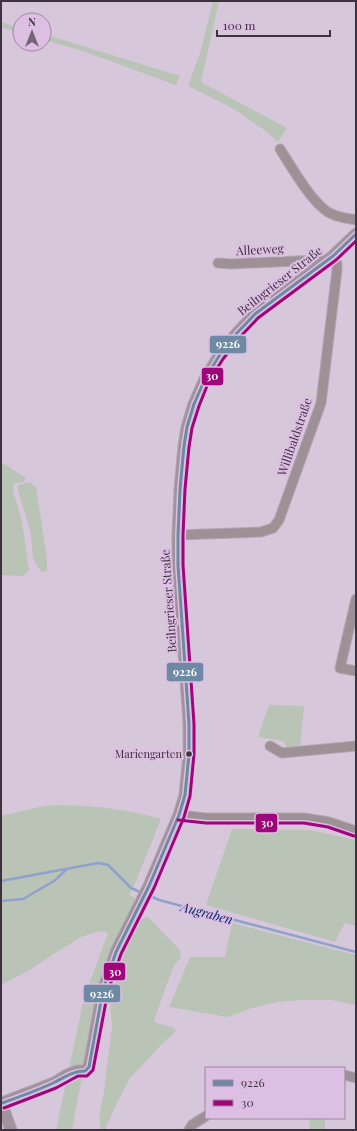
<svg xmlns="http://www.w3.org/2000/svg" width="357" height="1131" font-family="'Playfair Display',serif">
  <rect width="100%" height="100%" fill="#d7c7da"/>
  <path fill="#b9c4b7" d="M213,1H219L201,82L287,128L278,142L263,129L232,108L188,86L201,50Z
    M1,22L20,28V33L1,27Z
    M44,34L180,76L176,85L80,50L44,40Z
    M1,462L26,478L24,482L14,483L13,491L22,521L29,570L23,576L1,575Z
    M30,482L36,487L47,559V571L41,572L33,558L31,534L18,490V485Z
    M269,705L304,706L300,747H286L283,741L258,737Z
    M55,805C91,805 126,809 161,819L136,881L129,895L134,897L136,902L100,982L72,1130H56L84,998L108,933L99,931L81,937L52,955L28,971L1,985V816L43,806Z
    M232,829L310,830L356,840V926L345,923L335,942L206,905Z
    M145,917H148L179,949L181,954L180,959L174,965L154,1020L157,1023L174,1028L176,1031L162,1044L130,1078L116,1105L105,1130H101C98,1119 100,1109 103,1098L112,1026L109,990L119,962L141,920Z
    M232,923L356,955V1005L331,1000H302L278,1002L252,1008L228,1017L169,1007L190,957H225Z
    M309,1118H325V1129L310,1130Z"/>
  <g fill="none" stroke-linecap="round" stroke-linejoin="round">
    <path stroke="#90a1cb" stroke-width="2.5" d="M1,881L98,863L108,865L131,888L142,893
      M148,895L159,900L356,952
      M1,901L23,899L54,881L67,869"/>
    <g stroke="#b2a5b4" stroke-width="11">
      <path id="minor" d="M280,149C291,166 314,207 332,214C339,218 348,218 356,220
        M218,263L231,264L318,260L326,261
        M178,535L261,532L273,528L279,520L321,403L337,270V264L333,256
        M356,599L340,668L356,671
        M270,746L282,753L356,746
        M179,815L206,818H304L329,822L356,831
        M344,1075L356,1078
        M189,1130L192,1125L206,1116"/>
    </g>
    <g stroke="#b2a5b4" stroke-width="13">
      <path id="major" d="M1,1102L11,1130
        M2,1103L54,1083L67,1075L77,1071H85L89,1067L103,990L109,973L116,952L149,886L179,815L185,795L189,754V724L178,565V535L180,489L184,446L187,427L194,404L205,379L219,356L237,333L255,314L333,256L356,234"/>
    </g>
    <use href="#minor" stroke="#9d9196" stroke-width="9"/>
    <use href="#major" stroke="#a1929b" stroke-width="11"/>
    <g stroke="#dcbfe2" stroke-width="6">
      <path id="bus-1" d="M2,1103C19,1097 36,1091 53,1083C64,1078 72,1071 85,1071L89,1067L103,990L116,952L149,886L179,815L185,795L189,754V724L178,565V535L180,489L184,446L187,427L194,404L205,379L219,356L237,333L255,314L333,256L356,234"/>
    </g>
    <g stroke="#dcbfe2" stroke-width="6">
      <path id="bus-2" d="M178,820L206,823H304L328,827L354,836
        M4,1108L56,1088L78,1076H87L93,1070L108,991L121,954L154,888L184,817L190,796L194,754V724L183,565V535L185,489L189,447L192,428L199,406L209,381L223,359L241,336L258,318L336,260L356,241"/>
    </g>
    <use href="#bus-1" stroke="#6d89a3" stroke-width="3"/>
    <use href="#bus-2" stroke="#9e067a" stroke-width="3"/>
  </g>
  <circle fill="#3e3240" stroke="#dcbfe2" stroke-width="1.5" cx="189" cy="754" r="3.5"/>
  <g text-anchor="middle" stroke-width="4" stroke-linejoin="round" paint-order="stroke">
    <g font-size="11" fill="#3e3240" stroke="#dcbfe2" text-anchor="end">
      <text x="182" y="758">Mariengarten</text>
    </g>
    <g font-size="12" fill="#3e3240" stroke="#dcbfe2">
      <text transform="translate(260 250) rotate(-3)" y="4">Alleeweg</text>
      <text transform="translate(280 281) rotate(-38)" y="4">Beilngrieser Straße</text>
      <text transform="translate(295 437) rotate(-71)" y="4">Willibaldstraße</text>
      <text transform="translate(169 601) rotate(-94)" y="4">Beilngrieser Straße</text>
    </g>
    <g font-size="13" font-style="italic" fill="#042866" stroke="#dcbfe2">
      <text transform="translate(207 913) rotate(15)" y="5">Augraben</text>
    </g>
  </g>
  <g stroke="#dcbfe2" stroke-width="1.5">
    <rect x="209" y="335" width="38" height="19" rx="4" fill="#6d89a3"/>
    <rect x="201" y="367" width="23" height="19" rx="4" fill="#9e067a"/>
    <rect x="166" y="662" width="38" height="20" rx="4" fill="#6d89a3"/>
    <rect x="255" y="813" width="23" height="20" rx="4" fill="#9e067a"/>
    <rect x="103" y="962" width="23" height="19" rx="4" fill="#9e067a"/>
    <rect x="83" y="984" width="38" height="19" rx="4" fill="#6d89a3"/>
  </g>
  <g font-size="11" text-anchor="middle" font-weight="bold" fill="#fff">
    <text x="228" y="348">9226</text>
    <text x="212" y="380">30</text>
    <text x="185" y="676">9226</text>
    <text x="267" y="827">30</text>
    <text x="115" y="976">30</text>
    <text x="102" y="998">9226</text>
  </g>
  <rect width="357" height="1131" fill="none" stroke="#3e3240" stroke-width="4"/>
  <rect x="205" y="1067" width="140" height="52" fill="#dcbfe2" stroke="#9d87a1"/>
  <rect x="213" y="1080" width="20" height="6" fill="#6d89a3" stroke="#9d87a1"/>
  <text x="241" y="1087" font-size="12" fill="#3e3240">9226</text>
  <rect x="213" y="1100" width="20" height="6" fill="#9e067a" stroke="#9d87a1"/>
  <text x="241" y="1107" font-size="12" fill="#3e3240">30</text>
  <g transform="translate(32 32)"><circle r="19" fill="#dcbfe2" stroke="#9d87a1"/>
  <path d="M0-3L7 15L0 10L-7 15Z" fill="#746676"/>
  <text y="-6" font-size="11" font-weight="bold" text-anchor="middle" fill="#3e3240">N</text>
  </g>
  <path d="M217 30v6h113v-6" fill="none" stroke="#3e3240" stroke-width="2"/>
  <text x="223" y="30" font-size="12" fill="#3e3240" stroke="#dcbfe2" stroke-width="3" paint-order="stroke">100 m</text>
</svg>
